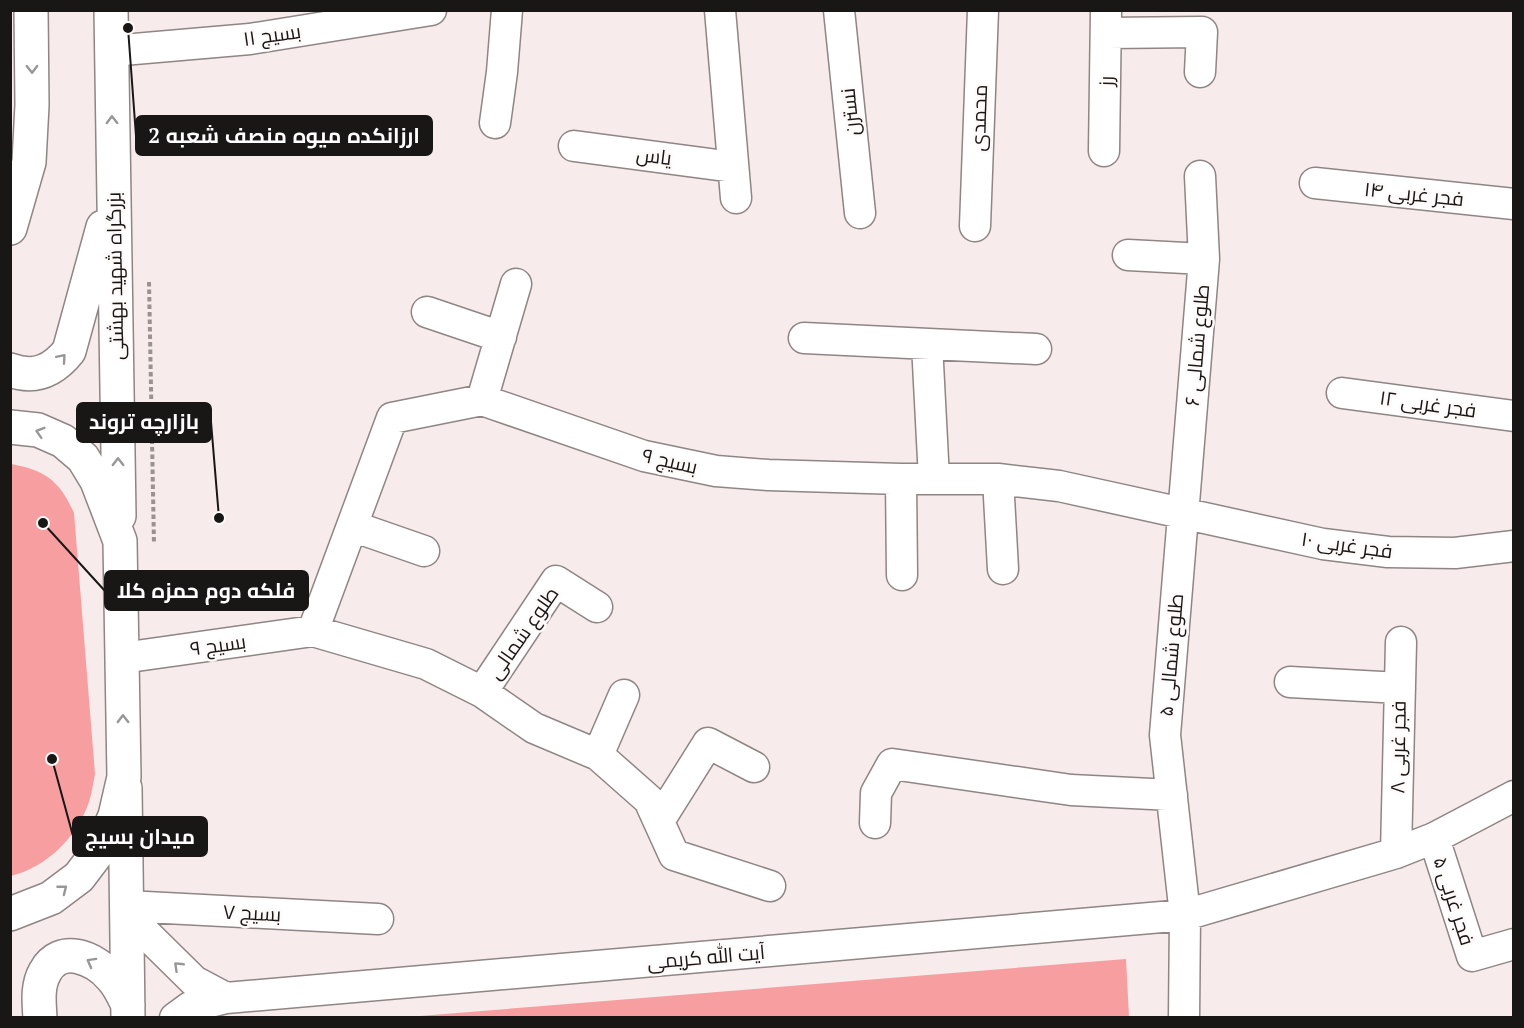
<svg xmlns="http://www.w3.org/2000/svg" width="1524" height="1028" font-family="'PT Serif',Cairo,serif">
  <rect width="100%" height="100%" fill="#f7ebeb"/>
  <path fill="#f79ea1" d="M11,464C45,470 60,481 74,513L95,774C93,783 92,793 89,802C77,837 47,867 11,876Z
    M1126,959L1129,1017H407Z"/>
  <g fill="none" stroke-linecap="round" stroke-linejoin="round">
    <g stroke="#8f8585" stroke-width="33">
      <path id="minor" d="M720,10L736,198
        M839,10L860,213
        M1107,33L1202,32L1200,72
        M111,51L250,39L431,10
        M495,123L502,72L507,10
        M574,146L733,167
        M1104,151L1106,10
        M1315,183L1514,204
        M975,226L983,10
        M1128,255L1204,259
        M427,312L501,337
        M804,338L1036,349
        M927,344L934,479
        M1342,393L1514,416
        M482,400L516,284
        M901,479L902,575
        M998,479L1003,569
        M352,526L424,551
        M313,631L392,418L482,400L644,456L716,471L768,475L901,479H998L1059,486L1323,544L1388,552L1455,553L1514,546
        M122,658L313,631L426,664L482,692L534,728L598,755L649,800L674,855L770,886
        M1290,682L1400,688
        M482,692L556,581L597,607
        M598,755L624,695
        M659,821L708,743L754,767
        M875,823L876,793L892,764L1071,790L1172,795
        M1434,838L1472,956L1514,944
        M1396,853L1401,642
        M127,906L378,919
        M127,915L194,981L226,998
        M175,1018L190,1007L226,998L1185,915L1396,853L1434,838L1514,796
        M1184,1018L1185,915L1165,735L1204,259L1200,176"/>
    </g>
    <g stroke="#8f8585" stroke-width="36">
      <path id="primary" d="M125,788L128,1018
        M40,1018C39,1002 37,986 45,972C60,943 95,958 111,977C119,985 123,995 128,1005"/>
    </g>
    <g stroke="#8f8585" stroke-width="36">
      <path id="trunk" d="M111,10L119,516
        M10,228L29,162L32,105L31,10
        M10,370C35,379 53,371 69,351L103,227
        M10,427L38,430L63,441L83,458L97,481L120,541L124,777L115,816L101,848L79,877L51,898L10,914"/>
    </g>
    <path stroke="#9a9292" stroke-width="4" stroke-dasharray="4.5 3" stroke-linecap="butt" d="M149,282L154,544"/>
    <use href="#minor" stroke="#fff" stroke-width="30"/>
    <use href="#primary" stroke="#fff" stroke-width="33"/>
    <use href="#trunk" stroke="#fff" stroke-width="33"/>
  </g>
  <defs><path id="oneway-chevron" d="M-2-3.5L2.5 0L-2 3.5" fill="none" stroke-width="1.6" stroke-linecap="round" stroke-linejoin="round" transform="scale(1.5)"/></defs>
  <g stroke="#989696">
    <use href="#oneway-chevron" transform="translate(32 69) rotate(89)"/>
    <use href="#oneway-chevron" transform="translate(112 120) rotate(-91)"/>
    <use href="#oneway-chevron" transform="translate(62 358) rotate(-49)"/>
    <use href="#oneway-chevron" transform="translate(40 432) rotate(-163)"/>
    <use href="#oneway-chevron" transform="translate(118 462) rotate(-91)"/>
    <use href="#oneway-chevron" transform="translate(123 719) rotate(-91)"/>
    <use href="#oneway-chevron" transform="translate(63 889) rotate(-38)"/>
    <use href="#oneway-chevron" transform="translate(91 962) rotate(-151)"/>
    <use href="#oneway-chevron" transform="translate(178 966) rotate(-136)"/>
  </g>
  <g text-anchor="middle" stroke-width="5" stroke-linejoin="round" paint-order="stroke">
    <g font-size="20" fill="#191616" stroke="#fffafa">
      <text transform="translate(272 35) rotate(-8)" y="7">بسیج ۱۱</text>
      <text transform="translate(1106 81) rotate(-89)" y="7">رز</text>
      <text transform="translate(850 112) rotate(-96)" y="7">نسترن</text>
      <text transform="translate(979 118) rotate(-88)" y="7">محمدی</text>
      <text transform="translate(654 156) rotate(7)" y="7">یاس</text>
      <text transform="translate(1414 194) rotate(6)" y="7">فجر غربی ۱۴</text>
      <text transform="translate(115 276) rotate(-91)" y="7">بزرگراه شهید بهشتی</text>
      <text transform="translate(1197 345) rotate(-85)" y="7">طلوع شمالی ۶</text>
      <text transform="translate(1428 404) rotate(8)" y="7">فجر غربی ۱۲</text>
      <text transform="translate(670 461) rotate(13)" y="7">بسیج ۹</text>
      <text transform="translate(1347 545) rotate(8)" y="7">فجر غربی ۱۰</text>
      <text transform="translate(523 633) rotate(-55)" y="7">طلوع شمالی</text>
      <text transform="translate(218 645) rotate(-8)" y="7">بسیج ۹</text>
      <text transform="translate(1171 655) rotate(-85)" y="7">طلوع شمالی ۵</text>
      <text transform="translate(1398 747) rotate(-89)" y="7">فجر غربی ۸</text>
      <text transform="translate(1454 901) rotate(72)" y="7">فجر غربی ۵</text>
      <text transform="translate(252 913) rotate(3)" y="7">بسیج ۷</text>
      <text transform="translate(706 957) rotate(-5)" y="7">آیت الله کریمی</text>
    </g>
  </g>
  <path fill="none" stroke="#191616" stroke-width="2" d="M128 28L136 136M219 518L211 422M43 523L105 591M52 759L73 836"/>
  <g fill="#191616" stroke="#fffafa" stroke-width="2">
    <circle cx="128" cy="28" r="6"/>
    <circle cx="219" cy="518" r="6"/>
    <circle cx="43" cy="523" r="6"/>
    <circle cx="52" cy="759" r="6"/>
  </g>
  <g fill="#191616" stroke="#191616" stroke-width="2">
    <rect x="136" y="116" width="296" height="39" rx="6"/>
    <rect x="77" y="403" width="134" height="39" rx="6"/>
    <rect x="105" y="571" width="203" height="39" rx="6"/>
    <rect x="73" y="817" width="134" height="39" rx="6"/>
  </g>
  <g font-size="21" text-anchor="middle" font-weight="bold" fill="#fff">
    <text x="284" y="143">ارزانکده میوه منصف شعبه 2</text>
    <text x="144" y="429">بازارچه تروند</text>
    <text x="206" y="598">فلکه دوم حمزه کلا</text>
    <text x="140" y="844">میدان بسیج</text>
  </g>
  <rect width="1524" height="1028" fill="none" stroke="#191616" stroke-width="24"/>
</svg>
